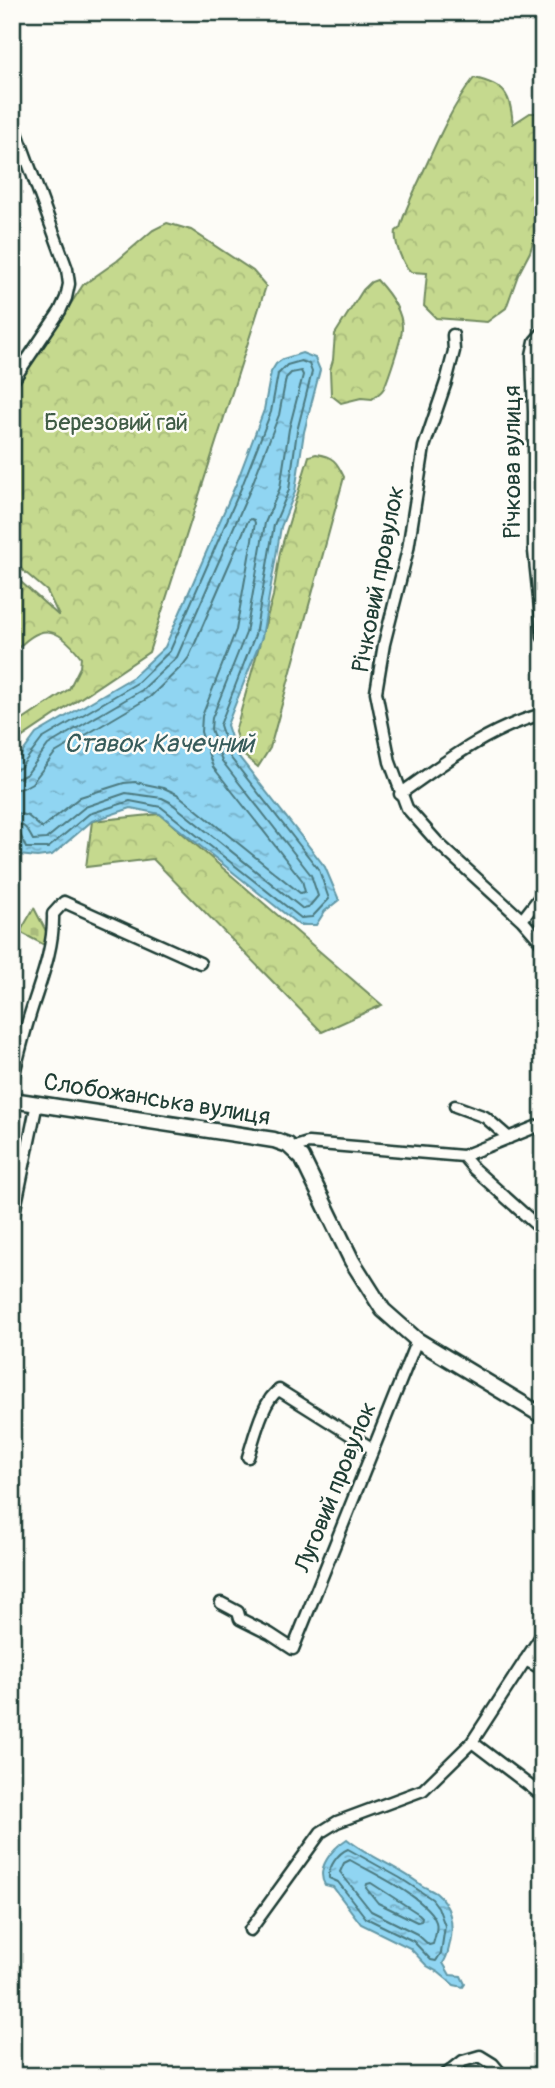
<svg xmlns="http://www.w3.org/2000/svg" width="555" height="2088" font-family="Pangolin,sans-serif">
  <defs>
    <pattern id="forest-crowns" width="20" height="18" patternUnits="userSpaceOnUse" patternTransform="scale(1.75)"><rect width="20" height="18" fill="#c5d98e"/><path d="M2 6a3 3 0 1 1 6 0M12 15a3 3 0 1 1 6 0" fill="none" stroke="#a9bb7b"/></pattern>
    <pattern id="cemetery-stones" width="16" height="16" patternUnits="userSpaceOnUse" patternTransform="scale(1.75)"><rect width="16" height="16" fill="#c5d98e"/><path d="M2 7V4a2 2 0 0 1 4 0v3zM10 15v-3a2 2 0 0 1 4 0v3z" fill="#a9bb7b"/></pattern>
    <pattern id="water-ripples" width="26" height="14" patternUnits="userSpaceOnUse" patternTransform="scale(1.75)"><rect width="26" height="14" fill="#90d5f2"/><path d="M2 4q2-2 4 0t4 0M15 11q2-2 4 0t4 0" fill="none" stroke="#75aec5"/></pattern>
  </defs>
  <rect width="100%" height="100%" fill="#fdfcf7"/>
  <filter id="ink" filterUnits="userSpaceOnUse"><feTurbulence type="fractalNoise" baseFrequency=".0143" numOctaves="2"/><feDisplacementMap in="SourceGraphic" scale="14" xChannelSelector="R" yChannelSelector="G"/><feConvolveMatrix kernelMatrix="1 2 1 2 8 2 1 2 1" color-interpolation-filters="sRGB"/></filter>
  <g filter="url(#ink)">
    <path fill="url(#forest-crowns)" stroke="#728b61" stroke-width="2" d="M474,78C506,85 510,94 513,124L530,113H543V210L530,252L518,275L506,308L487,322L436,318L424,306L427,273L411,272C402,264 394,242 396,231L400,228C405,210 411,198 419,181C435,146 450,109 474,78Z
      M167,223L191,230L253,271L266,286L149,652L12,744V730L17,724L69,689L80,667L81,657C56,624 39,623 12,655V574L59,616L47,591L12,561V394L83,285L117,261L153,230Z
      M377,280C388,292 403,311 402,329C402,338 388,379 384,388C381,393 376,396 372,399L361,398L341,403L331,395L330,370L333,360L335,334L363,290L371,282Z
      M316,454C333,456 337,462 344,477L270,748L258,767L242,754L235,732L273,596L280,552L309,456Z
      M160,814L382,1005L322,1032L153,859L86,867L92,821Z"/>
    <path fill="url(#cemetery-stones)" stroke="#728b61" stroke-width="2" d="M34,908L49,937L48,947L20,932Z"/>
    <path fill="url(#water-ripples)" stroke="#6398a6" stroke-width="2" d="M302,353L315,358L320,370L304,432L295,492L281,527L262,637L227,725L236,753L325,867L339,900L325,911L316,925H299L160,814L131,808L92,821L52,855L37,857L19,855L13,826L12,767L36,734L133,677L165,647L236,484L264,410L271,372L276,364L283,359Z
      M347,1839C369,1857 398,1867 421,1885C426,1888 431,1890 436,1893C451,1905 454,1925 450,1943C448,1951 448,1956 443,1963L450,1975L461,1976L465,1984L463,1987L454,1985L438,1972L427,1966L410,1948L361,1924L333,1887L325,1885C315,1868 333,1848 347,1839Z"/>
    <g fill="none" stroke-linecap="round" stroke-linejoin="round">
      <path stroke="#4c7a80" stroke-width="2" d="M12,770L20,768L42,739L137,683L170,651L242,486L271,412L278,374L287,365L301,361L309,364L312,372L297,431L289,490L274,525L255,635L220,725L230,757L319,870L329,899L312,917L301,918L161,807L130,801L89,814L48,848H26L20,834L12,832
        M12,779L19,778L27,774L48,745L142,690L177,657L250,490L279,415L286,378L291,373L301,371L303,375L289,429L280,488L265,523L246,633L212,718L211,729L222,761L311,875L318,896L308,908L303,909L170,802L162,798L126,793L85,807L46,839L33,840C28,831 25,823 12,823
        M12,790L23,788L32,783L55,753L150,697L183,665L189,657L248,521L251,519L254,520L255,523L236,630L202,716L201,732L213,767L302,880L305,892L300,893L177,794L164,788L135,782L124,783L80,797L42,828L28,816L12,812
        M348,1849L400,1878L432,1899L438,1907L445,1926L441,1953L436,1961L431,1960L413,1941L366,1918L338,1882L329,1878C328,1867 338,1853 348,1849Z
        M350,1860C372,1873 428,1898 436,1922C438,1929 435,1937 433,1944L429,1945L417,1934L371,1911L340,1872L344,1863Z
        M371,1883L419,1914L422,1917L421,1921L417,1922L378,1903L366,1888L367,1884Z"/>
      <g stroke="#1f3d34" stroke-width="15">
        <path id="street" d="M12,119L67,269L69,284L66,298L60,311L12,382
          M543,332L535,341L532,355L534,412V551L543,637
          M453,335L454,351L446,382L424,447L408,549L384,644L376,692L390,762L407,808L439,844L522,920L543,944
          M400,794C445,762 489,728 543,714
          M522,920L543,893
          M12,1082C18,1057 24,1033 32,1008C42,977 54,947 53,914L64,902L200,963
          M455,1106L485,1117L509,1138
          M292,1148L308,1143L463,1156L543,1124
          M463,1156L474,1169L543,1231
          M12,1223L37,1103
          M248,1457C254,1439 263,1399 279,1390L373,1449
          M221,1603L238,1612L240,1619L270,1634L293,1649L417,1340
          M525,1660L543,1669
          M472,1742L543,1796
          M250,1930L321,1832L337,1822L423,1790L472,1742L543,1633
          M444,2076L463,2061L480,2056L493,2064L503,2076"/>
      </g>
      <g stroke="#1f3d34" stroke-width="19">
        <path id="secondary" d="M12,1100L274,1140L288,1145L302,1158L352,1261L383,1310L417,1340L543,1416"/>
      </g>
      <use href="#street" stroke="#fdfcf7" stroke-width="10"/>
      <use href="#secondary" stroke="#fdfcf7" stroke-width="14"/>
    </g>
  </g>
  <g text-anchor="middle" stroke-width="5" stroke-linejoin="round" paint-order="stroke">
    <g font-size="24" fill="#405c46" stroke="#fdfcf7">
      <text x="116" y="430">Березовий гай</text>
    </g>
    <g font-size="24" fill="#1f3d34" stroke="#fdfcf7">
      <text transform="translate(512 462) rotate(-90)" y="8">Річкова вулиця</text>
      <text transform="translate(378 579) rotate(-79)" y="8">Річковий провулок</text>
      <text transform="translate(157 1099) rotate(9)" y="8">Слобожанська вулиця</text>
      <text transform="translate(335 1487) rotate(-68)" y="8">Луговий провулок</text>
    </g>
    <g font-size="26" font-style="italic" fill="#365b5a" stroke="#fdfcf7">
      <text x="159" y="752">Ставок Качечний</text>
    </g>
  </g>
  <rect width="555" height="2088" fill="none" stroke="#fdfcf7" stroke-width="42"/>
  <rect x="21" y="21" width="513" height="2046" fill="none" stroke="#1f3d34" stroke-width="2.5" filter="url(#ink)"/>
</svg>
